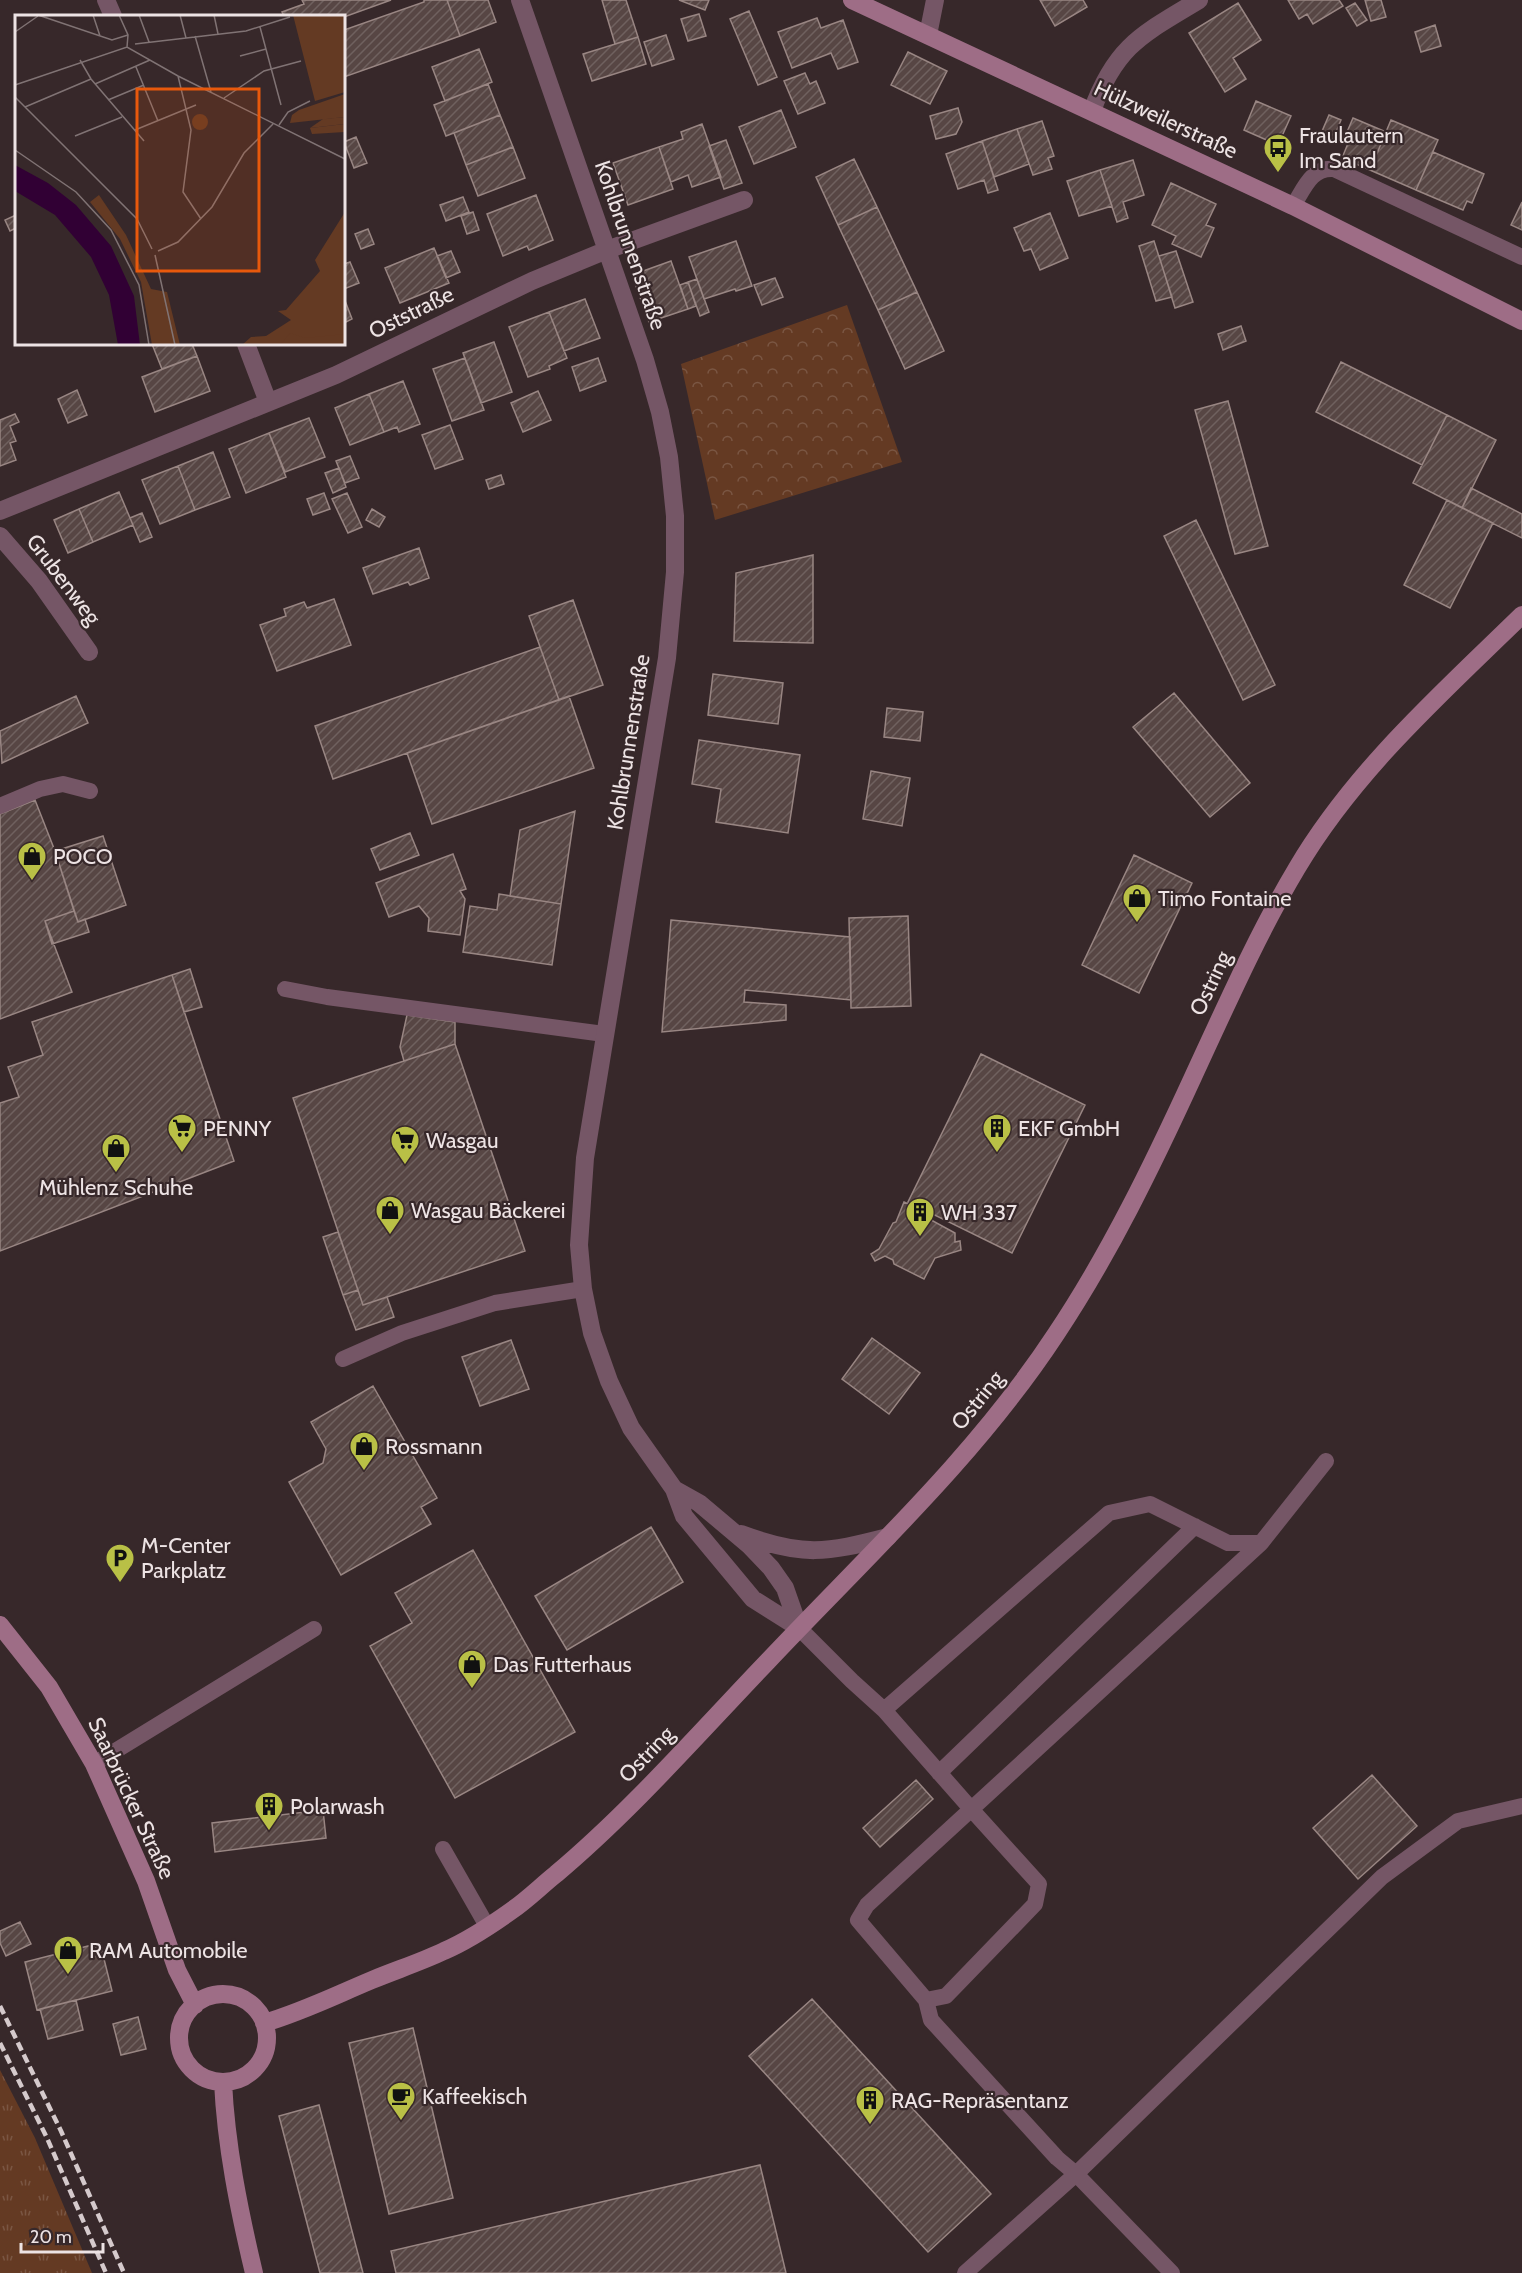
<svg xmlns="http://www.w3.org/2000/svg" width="1522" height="2273" font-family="Cabin,sans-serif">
  <defs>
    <pattern id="grass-tufts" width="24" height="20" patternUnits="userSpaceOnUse" patternTransform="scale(1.5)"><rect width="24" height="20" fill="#643a23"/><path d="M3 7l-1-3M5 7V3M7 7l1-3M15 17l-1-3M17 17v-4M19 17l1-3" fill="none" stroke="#7a5643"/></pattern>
    <pattern id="park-crowns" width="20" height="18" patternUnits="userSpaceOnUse" patternTransform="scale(1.5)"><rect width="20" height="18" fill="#643a23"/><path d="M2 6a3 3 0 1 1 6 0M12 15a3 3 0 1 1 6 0" fill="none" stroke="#7a5643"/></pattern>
    <pattern id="building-hatch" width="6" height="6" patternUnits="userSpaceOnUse" patternTransform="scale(1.5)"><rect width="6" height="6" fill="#574644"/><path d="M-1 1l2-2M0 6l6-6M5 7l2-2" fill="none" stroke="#6f615f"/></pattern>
  </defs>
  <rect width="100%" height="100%" fill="#37282a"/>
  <path fill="url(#grass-tufts)" d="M0,2070L35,2138L92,2273H0Z"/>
  <path fill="url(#park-crowns)" d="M847,305L902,462L715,520L681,364Z"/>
  <path fill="url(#building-hatch)" stroke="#998683" stroke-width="1.5" d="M302,0H391L344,17L284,16L282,12L304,4Z
    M424,0H447L460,36L344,77V30L424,2Z
    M447,0H488L496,22L460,36Z
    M602,0H626L638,37L615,44Z
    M679,0H709L705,10Z
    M1040,0H1083L1087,7L1055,26Z
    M1288,0H1339L1343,6L1313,24L1307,14L1299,19Z
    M1365,0H1381L1386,17L1371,21Z
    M1238,3L1261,40L1233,58L1246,79L1225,92L1189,33Z
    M1355,3L1367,20L1357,26L1346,8Z
    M749,11L777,77L758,85L730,19Z
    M699,14L706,36L688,41L681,19Z
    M817,18L821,28L843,20L858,62L838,69L831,53L792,68L778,32Z
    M1435,25L1441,46L1421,52L1415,32Z
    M666,35L674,59L652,66L644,42Z
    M638,37L646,64L592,81L583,54Z
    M479,49L492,82L445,101L432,67Z
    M908,52L947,71L930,104L891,85Z
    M805,73L810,84L816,81L825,103L798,114L784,81Z
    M488,84L500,115L446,136L434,105Z
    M1256,101L1291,116L1278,145L1244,130Z
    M958,108L962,122L956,134L936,139L930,116Z
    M781,110L796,147L754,164L739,127Z
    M500,115L513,147L466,165L454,133Z
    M1329,115L1341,120L1332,142L1320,136Z
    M1353,118L1386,132L1370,170L1342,158L1349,141L1344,139Z
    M1391,120L1438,140L1416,190L1370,170Z
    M1042,121L1054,156L1048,158L1052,169L1033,175L1017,129Z
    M702,124L721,177L692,187L688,175L671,182L659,147L683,139L681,132Z
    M1017,129L1029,164L994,177L982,141Z
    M356,137L367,163L354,168L344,142Z
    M726,140L742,183L724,189L709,146Z
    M982,141L998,190L988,193L984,180L958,189L946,154Z
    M513,147L525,178L478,196L466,165Z
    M659,147L673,189L628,205L613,163Z
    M1433,152L1484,174L1472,203L1467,201L1463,210L1416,190Z
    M854,159L877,207L838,225L816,177Z
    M1133,160L1144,195L1123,202L1128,218L1117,222L1100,170Z
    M1100,170L1112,206L1079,216L1067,181Z
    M1171,183L1216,204L1206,225L1214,228L1201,257L1172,244L1176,236L1152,225Z
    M536,195L553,240L529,250L527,246L503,256L487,214Z
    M463,197L469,212L446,221L440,205Z
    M1522,202V230L1511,225Z
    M877,207L917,292L878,310L838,225Z
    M473,212L479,230L467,234L461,216Z
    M1050,213L1068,258L1040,270L1031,249L1024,251L1014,228Z
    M16,215V228L10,231L5,220Z
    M368,229L374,244L361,249L355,234Z
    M736,241L752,286L736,291L735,289L704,299L689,257Z
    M1154,241L1172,297L1156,301L1139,246Z
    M434,248L449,283L400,303L385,268Z
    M451,251L460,272L446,278L437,256Z
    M1176,251L1193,302L1175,308L1159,256Z
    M671,261L688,309L649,322L632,275Z
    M350,262L359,283L344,289V264Z
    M775,278L783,297L762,305L754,285Z
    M697,279L709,312L700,316L688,282Z
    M688,282L696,306L688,309L680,285Z
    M917,292L944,351L905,369L878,310Z
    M344,298L352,319L344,323Z
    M585,299L600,338L564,351L549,312Z
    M549,312L567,358L549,366L550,369L528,377L509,327Z
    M1241,326L1246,341L1223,350L1218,334Z
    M494,342L512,392L481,403L463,353Z
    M152,344H192L197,356L162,369Z
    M197,356L210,391L155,412L142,377Z
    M465,358L484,410L452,421L433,369Z
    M598,358L606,381L580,391L572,367Z
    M1341,362L1447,415L1422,465L1316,412Z
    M403,381L420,424L399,432L397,427L384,432L369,394Z
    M77,390L87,415L68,423L58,399Z
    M538,391L551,420L523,432L511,403Z
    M369,394L384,432L350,445L335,408Z
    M1228,401L1268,546L1235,554L1195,410Z
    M15,414L19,422L10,426L16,441L10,443L16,460L0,466V420Z
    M1447,415L1496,440L1462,508L1413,483Z
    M309,418L325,457L285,472L269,433Z
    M450,425L463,459L435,469L422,435Z
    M269,433L286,477L246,493L229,449Z
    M213,452L230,497L195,510L178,466Z
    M350,456L359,478L345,483L336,461Z
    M178,466L195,510L160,524L142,480Z
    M339,468L346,487L333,493L325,473Z
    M501,475L504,484L489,489L486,480Z
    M1471,488L1522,514V538L1462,508Z
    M119,492L133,525L93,542L79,509Z
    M324,493L330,509L313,515L307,499Z
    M347,493L362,527L348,533L332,499Z
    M1447,500L1493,523L1450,608L1404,585Z
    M79,509L93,542L68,553L54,520Z
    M372,509L385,517L379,527L366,520Z
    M142,513L152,537L140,542L130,518Z
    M1196,520L1275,685L1243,700L1164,536Z
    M419,548L429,578L410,585L408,582L373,594L363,568Z
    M813,555V643L734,641L736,573Z
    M334,599L351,645L277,671L260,625L286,616L284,609L304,602L307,608Z
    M573,600L603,685L559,700L529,616Z
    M540,647L559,700L333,779L315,726Z
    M713,674L783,683L778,724L708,715Z
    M1174,693L1250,783L1210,817L1133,727Z
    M76,696L88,723L2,763L0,731Z
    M569,696L594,768L432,824L407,753Z
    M887,708L923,712L920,741L884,737Z
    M699,740L800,755L788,833L716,822L721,789L692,784Z
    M871,771L910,778L902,826L863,819Z
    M35,800L55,851L74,911L45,921L72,992L0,1019V814Z
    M575,811L561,904L510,896L520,830Z
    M410,833L419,855L380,870L371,849Z
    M103,836L126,905L78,922L55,851Z
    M453,854L466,889L460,891L465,899L460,935L428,931L429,918L419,906L389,917L376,883Z
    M1134,855L1192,883L1139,993L1082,965Z
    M499,894L561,904L552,965L463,952L470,906L497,910Z
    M74,911L78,922L85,919L89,932L52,944L45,921Z
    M908,916L911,1006L851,1008L849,918Z
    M671,920L850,937L851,1000L745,990L744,1002L786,1005V1020L662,1032Z
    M190,969L202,1007L184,1012L172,975Z
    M172,975L234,1161L0,1251V1103L19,1097L8,1067L43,1055L32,1022Z
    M407,1015L455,1022V1044L404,1061L400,1047Z
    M455,1044L525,1251L363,1305L293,1098Z
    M981,1054L1085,1105L1012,1253L908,1202Z
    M904,1202L911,1205L909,1208L955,1233V1242L960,1241L961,1250L935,1258L924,1279L894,1264L893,1260L885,1256L875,1261L871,1254L879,1249L893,1223L896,1222Z
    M338,1232L358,1290L343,1295L323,1237Z
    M358,1290L363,1305L387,1297L394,1317L356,1330L343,1295Z
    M872,1338L920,1373L889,1414L842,1379Z
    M511,1340L529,1389L480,1406L462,1357Z
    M373,1386L437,1498L421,1507L431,1524L341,1575L289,1482L323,1463L326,1449L311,1422Z
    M651,1527L683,1582L567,1650L535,1596Z
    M473,1550L575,1732L455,1798L370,1646L412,1623L395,1593Z
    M1372,1775L1417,1826L1358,1879L1313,1828Z
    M916,1780L933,1799L880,1847L863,1828Z
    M323,1810L326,1838L215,1852L212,1823Z
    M20,1922L31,1944L6,1956L0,1943V1931Z
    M100,1943L112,1991L37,2010L25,1962Z
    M812,1999L991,2194L928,2252L749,2056Z
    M76,2000L83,2030L48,2039L40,2009Z
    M138,2017L146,2049L121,2055L113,2024Z
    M413,2028L453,2198L389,2214L349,2043Z
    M319,2105L363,2273H320L279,2116Z
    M760,2165L786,2273H396L391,2251Z"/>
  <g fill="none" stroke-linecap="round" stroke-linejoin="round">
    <path stroke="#755666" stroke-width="16" d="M1293,206C1304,189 1311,167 1334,169L1522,257
      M0,806L40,789L63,784L90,791
      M285,989L327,997L604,1034
      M343,1359L402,1333L495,1303L583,1289
      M799,1628L852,1681L884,1710L972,1810L1039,1884L1035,1904L946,1996L926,2000
      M884,1710L1109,1513L1150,1504L1228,1543H1261L1326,1461
      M94,1764L314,1629
      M939,1773L1195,1526
      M443,1849L487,1926
      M965,2273L1076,2174L1057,2158L931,2020L926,2000L858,1920L867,1905L1261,1543
      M1172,2273L1076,2174L1382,1877L1458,1821L1522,1806"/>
    <path stroke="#755666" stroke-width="18" d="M106,0L113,16
      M520,0L645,360L660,412L669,457L675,516V572L667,658L585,1158L579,1245L583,1289L592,1333L609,1381L631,1428L674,1489L684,1516L753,1599L799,1628
      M928,35L935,0
      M1092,111C1116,45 1143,34 1199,0
      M246,344L268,402
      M0,511L336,375L532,281L607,250L744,200
      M0,536L39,581L89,652
      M674,1489L699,1503L749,1545L771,1568L785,1588L799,1628
      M741,1534C803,1557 826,1553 888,1537"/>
    <path stroke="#9e6d86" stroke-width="18" d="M852,0L1293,206L1522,321
      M0,1625L49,1687L94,1764L146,1881L177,1970L195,2005
      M179 2038a44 44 0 1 1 88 0a44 44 0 1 1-88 0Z
      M264,2023C302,2012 336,1995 372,1980C396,1970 421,1962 444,1951C467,1941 490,1926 511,1911C527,1900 541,1886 556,1874C632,1810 699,1733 768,1661C868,1555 976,1456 1056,1334C1110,1253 1153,1164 1193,1077C1226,1006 1257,935 1297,868C1355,770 1441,694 1522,615
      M223,2082C226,2146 239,2210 254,2273"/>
    <path stroke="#d5cacc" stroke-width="4.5" stroke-dasharray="9 4.5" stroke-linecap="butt" d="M0,2006L61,2131L124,2273
      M0,2043L47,2138L106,2273"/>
  </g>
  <defs>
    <g id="bus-pin" transform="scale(1.5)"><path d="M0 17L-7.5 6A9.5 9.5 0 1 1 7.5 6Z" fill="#b9c046" stroke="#37282a"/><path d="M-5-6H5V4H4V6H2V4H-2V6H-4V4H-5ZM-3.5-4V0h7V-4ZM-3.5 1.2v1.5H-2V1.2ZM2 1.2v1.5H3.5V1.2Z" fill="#111"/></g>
    <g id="shop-pin" transform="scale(1.5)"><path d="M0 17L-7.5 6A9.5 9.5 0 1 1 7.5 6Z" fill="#b9c046" stroke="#37282a"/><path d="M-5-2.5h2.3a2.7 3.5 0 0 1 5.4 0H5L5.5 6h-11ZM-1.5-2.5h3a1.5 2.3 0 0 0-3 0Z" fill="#111"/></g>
    <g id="supermarket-pin" transform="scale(1.5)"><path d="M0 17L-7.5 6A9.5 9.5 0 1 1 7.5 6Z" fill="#b9c046" stroke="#37282a"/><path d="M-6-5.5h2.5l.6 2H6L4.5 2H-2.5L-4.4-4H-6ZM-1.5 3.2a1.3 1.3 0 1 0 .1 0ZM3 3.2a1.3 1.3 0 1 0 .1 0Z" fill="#111"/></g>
    <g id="building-pin" transform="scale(1.5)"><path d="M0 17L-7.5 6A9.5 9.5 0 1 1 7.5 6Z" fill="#b9c046" stroke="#37282a"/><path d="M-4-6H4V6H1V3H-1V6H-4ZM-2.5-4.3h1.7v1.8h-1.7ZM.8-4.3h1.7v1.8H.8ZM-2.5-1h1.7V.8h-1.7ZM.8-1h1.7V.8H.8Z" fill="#111"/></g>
    <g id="parking-pin" transform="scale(1.5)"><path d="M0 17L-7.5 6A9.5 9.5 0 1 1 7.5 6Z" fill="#b9c046" stroke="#37282a"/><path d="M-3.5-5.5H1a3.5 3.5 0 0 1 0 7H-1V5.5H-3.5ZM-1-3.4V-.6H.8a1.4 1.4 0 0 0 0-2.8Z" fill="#111"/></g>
    <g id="cafe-pin" transform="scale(1.5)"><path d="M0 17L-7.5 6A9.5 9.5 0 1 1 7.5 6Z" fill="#b9c046" stroke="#37282a"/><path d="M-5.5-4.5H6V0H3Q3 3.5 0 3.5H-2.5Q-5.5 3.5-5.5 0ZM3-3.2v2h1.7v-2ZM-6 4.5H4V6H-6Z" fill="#111"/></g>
  </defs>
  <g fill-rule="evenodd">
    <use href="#bus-pin" x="1278" y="148"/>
    <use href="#shop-pin" x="32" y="856"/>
    <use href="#shop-pin" x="1137" y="898"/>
    <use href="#supermarket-pin" x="182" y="1128"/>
    <use href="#building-pin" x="997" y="1128"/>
    <use href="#supermarket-pin" x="405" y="1140"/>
    <use href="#shop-pin" x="116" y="1148"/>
    <use href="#shop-pin" x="390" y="1210"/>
    <use href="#building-pin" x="920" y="1212"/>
    <use href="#shop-pin" x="364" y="1446"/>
    <use href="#parking-pin" x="120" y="1558"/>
    <use href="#shop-pin" x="472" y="1664"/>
    <use href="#building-pin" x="269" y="1806"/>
    <use href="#shop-pin" x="68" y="1950"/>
    <use href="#cafe-pin" x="401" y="2096"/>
    <use href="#building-pin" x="870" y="2100"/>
  </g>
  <g text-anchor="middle" stroke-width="4.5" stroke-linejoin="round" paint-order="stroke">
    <g font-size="22" fill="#ede3e4" stroke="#37282a">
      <text transform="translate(1166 119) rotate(25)" y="8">Hülzweilerstraße</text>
      <text transform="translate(631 245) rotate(71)" y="8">Kohlbrunnenstraße</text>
      <text transform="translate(411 312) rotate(-26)" y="8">Oststraße</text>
      <text transform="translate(64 579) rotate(53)" y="8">Grubenweg</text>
      <text transform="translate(628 742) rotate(-81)" y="8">Kohlbrunnenstraße</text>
      <text transform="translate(1210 983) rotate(-65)" y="8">Ostring</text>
      <text transform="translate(977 1400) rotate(-51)" y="8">Ostring</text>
      <text transform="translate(646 1754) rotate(-46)" y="8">Ostring</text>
      <text transform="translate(132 1798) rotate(65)" y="8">Saarbrücker Straße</text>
    </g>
    <g font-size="22" fill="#ede3e4" stroke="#37282a" text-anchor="start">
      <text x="1299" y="143">Fraulautern<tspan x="1299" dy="25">Im Sand</tspan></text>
      <text x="53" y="864">POCO</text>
      <text x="1158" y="906">Timo Fontaine</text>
      <text x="203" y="1136">PENNY</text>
      <text x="1018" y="1136">EKF GmbH</text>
      <text x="426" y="1148">Wasgau</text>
      <text x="116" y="1195" text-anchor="middle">Mühlenz Schuhe</text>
      <text x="411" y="1218">Wasgau Bäckerei</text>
      <text x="941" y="1220">WH 337</text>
      <text x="385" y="1454">Rossmann</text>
      <text x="141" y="1553">M-Center<tspan x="141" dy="25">Parkplatz</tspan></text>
      <text x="493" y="1672">Das Futterhaus</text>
      <text x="290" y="1814">Polarwash</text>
      <text x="89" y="1958">RAM Automobile</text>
      <text x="422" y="2104">Kaffeekisch</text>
      <text x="891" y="2108">RAG-Repräsentanz</text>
    </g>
  </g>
  <g transform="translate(15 15)">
    <rect width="330" height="330" fill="#37282a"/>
    <path d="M278,0H330V77L300,86ZM330,102V109L295,113L308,104ZM84,180L111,220L136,274L152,277L165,330H137L126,267L105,224L75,187ZM330,197V330H227L236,322L251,321L276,305L263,296L271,295L305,256L300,245Z" fill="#643a23"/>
    <path d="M330,79V102L275,108L277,100L284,95ZM330,109V117L297,119L295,113Z" fill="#643a23"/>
    <path d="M177 107a8 8 0 1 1 16 0a8 8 0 1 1-16 0ZM275,318L290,323L330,319V330H265Z" fill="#643a23"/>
    <path d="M0,150L33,168L61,190L96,231L119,281L125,330H103L94,280L76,242L40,200L0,176Z" fill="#310034"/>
    <path fill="none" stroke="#807374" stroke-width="1.5" d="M23,0L97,25L113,20M78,0L85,21M104,0L113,20L112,32M124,0L134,27M165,0L171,23M199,0L203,19M245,12L266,90M0,17L23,1M180,21L196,77M120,29L231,16L275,2M225,41L251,34M65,45L76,64L129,126M121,52L143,106M163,61L176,115L168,177L186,204M80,69L135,45M0,70L112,32L163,61L330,144M0,82L122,204L137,234M209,83L249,56L286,46M93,85L129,70M10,92L76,64M264,110L273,97L295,86M120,115L181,90M60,121L107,102M0,135L61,177L96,215L124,270L134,330M143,236L163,227L197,192L229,138L258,109M140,240L160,330"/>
    <path fill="#e8590c" fill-opacity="0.15" stroke="#e8590c" stroke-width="3" d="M122,74H244V256H122Z"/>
    <rect width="330" height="330" fill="none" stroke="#ede3e4" stroke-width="3"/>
  </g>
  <path d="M21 2243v9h82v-9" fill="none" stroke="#ede3e4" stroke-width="3"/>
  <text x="30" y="2243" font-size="18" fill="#ede3e4" stroke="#37282a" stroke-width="4.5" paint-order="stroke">20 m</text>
</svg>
